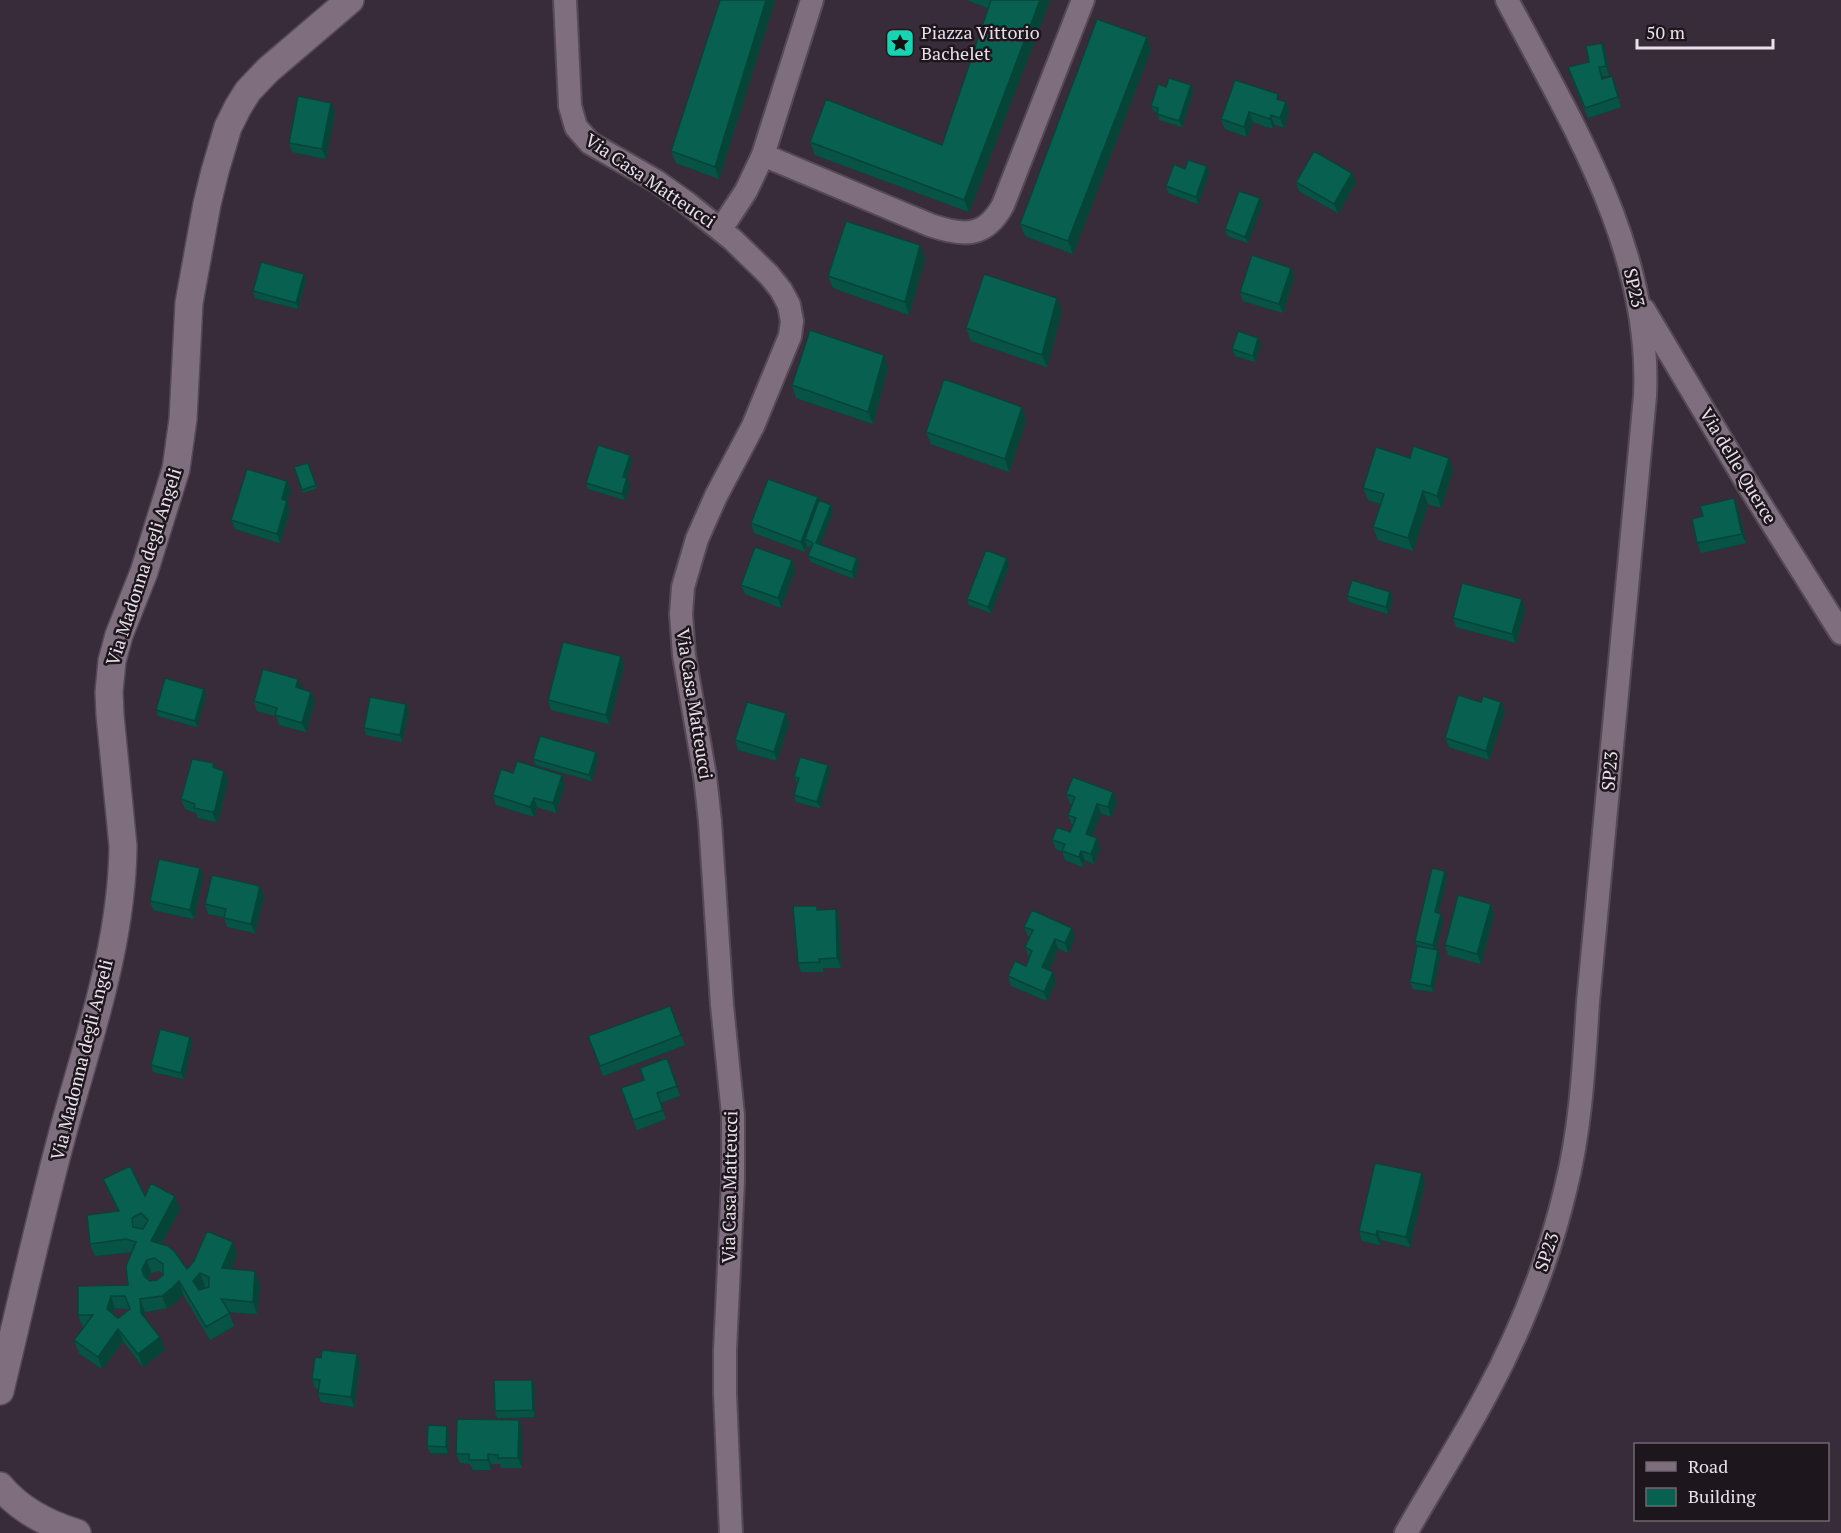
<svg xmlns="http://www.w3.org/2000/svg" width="1841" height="1533" font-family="'PT Serif',serif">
  <rect width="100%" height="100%" fill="#392c3a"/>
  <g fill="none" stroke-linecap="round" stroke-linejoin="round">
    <g stroke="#544955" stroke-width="26">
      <path id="minor" d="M565,0L570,106L576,127L590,143L656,181L687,203L733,240L769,275L781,290L789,305L792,321L790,336L753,426L716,496L697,539L683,587L681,614L684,655L705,776L710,821L722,1005L733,1115V1181L725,1351V1393L731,1533
        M763,155L930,225C962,236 985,239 1003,205L1083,0
        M721,229L746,191L763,155L812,0
        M1644,310L1747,483L1841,633
        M1406,1533C1432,1487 1461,1442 1486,1395C1521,1330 1549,1259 1566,1187C1581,1127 1584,1064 1588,1002L1645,396C1652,250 1572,124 1507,0"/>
    </g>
    <g stroke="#544955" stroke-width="30">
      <path id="tertiary" d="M0,1391C22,1300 42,1207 67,1117C92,1029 122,939 123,846L110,715L109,692L112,661L119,635L144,572L176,469L183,419L189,303L207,204L215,171L228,127L238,107L248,91L268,70L350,0
        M0,1486C20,1510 47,1524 77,1533"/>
    </g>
    <use href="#minor" stroke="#7e6e7e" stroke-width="22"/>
    <use href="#tertiary" stroke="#7e6e7e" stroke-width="27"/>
  </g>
  <path fill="#075345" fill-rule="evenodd" d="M720,0H775L719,179L676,163L671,151Z
    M967,0H1050L969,212L815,155L810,142L942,145L988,8Z
    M1147,37L1151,49L1073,254L1025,236L1020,224Z
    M1602,43L1606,53L1609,76H1602L1603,78L1616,85L1621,107L1588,118L1571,77L1589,62Z
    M1166,87L1193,91L1182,127L1159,120L1157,113L1154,112L1151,106Z
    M1280,100L1286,102L1289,111L1284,128L1274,124L1273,129L1253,122L1247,137L1225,129L1221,119Z
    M331,103L335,112L326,159L292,152L289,143Z
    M1207,166L1209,173L1198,204L1168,193L1166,186L1185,169Z
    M1352,173L1356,182L1338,213L1299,191L1296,182Z
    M1260,198L1262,204L1248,243L1227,236L1225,229Z
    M920,245L925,258L909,315L833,288L828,276Z
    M1291,268L1294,277L1283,313L1243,301L1240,292Z
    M306,280L298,309L255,298L253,291Z
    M1062,310L1047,367L971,341L966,328Z
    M1261,344L1255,362L1235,356L1232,349Z
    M888,367L873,424L796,398L792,385Z
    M1022,407L1026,420L1009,472L931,444L926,432Z
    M630,455L632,461L627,478L630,485L625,500L588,489L586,483Z
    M1410,458H1449L1453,470L1441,508L1428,504L1413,551L1378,540L1373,527L1380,504L1368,500L1363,488Z
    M308,463L317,488L303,493L294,467Z
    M287,481L291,490L287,502L290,510L280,543L235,529L231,520Z
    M818,497L819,500L833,511L820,544L857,558L859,565L854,579L811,562L808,556L812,547L807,546L805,552L754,533L751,523Z
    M1734,498L1738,508L1746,543L1701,553L1697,543L1703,516Z
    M792,560L795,570L781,608L745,594L741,585Z
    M1009,565L991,613L969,605L967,599Z
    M1390,592L1393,598L1388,614L1349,602L1347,596Z
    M1525,609L1516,643L1456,627L1453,618Z
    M621,656L624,666L609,724L551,710L548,700Z
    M298,679L302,689L311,692L315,701L306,732L279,725L276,716L257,711L254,701Z
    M206,695L197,727L158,716L156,710Z
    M1481,702H1501L1505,711L1489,760L1449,747L1445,738Z
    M406,704L409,711L402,742L366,735L364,728Z
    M786,713L789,723L777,761L738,750L735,740Z
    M598,758L592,781L536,765L533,759Z
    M214,763L215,768L228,780L219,819L216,822L198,818L196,813L185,809L181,799Z
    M828,765L830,771L820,808L796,802L794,795L797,784L794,777Z
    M513,773L562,775L565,784L556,813L537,807L534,817L496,805L493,795Z
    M1066,794L1117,802L1111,817L1101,813L1092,836L1097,838L1100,848L1094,864L1085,860L1083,867L1065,860L1062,852L1056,849L1052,840L1070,832L1073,825H1072L1068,815L1072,805L1070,804Z
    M200,868L203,877L194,919L153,910L150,901Z
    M1447,877L1438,913L1443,920L1436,949L1438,950L1440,956L1433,992L1413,989L1410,982L1417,946L1415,941Z
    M260,886L264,896L255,933L227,927L224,917L208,914L205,904Z
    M1491,904L1494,914L1481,964L1448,955L1445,945Z
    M818,910L839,919L841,968H823V972H801L798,963Z
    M1024,927L1075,937L1068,953L1058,948L1049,970L1056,981L1047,1001L1011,986L1008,976L1026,966L1029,957L1025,947L1030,937L1028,936Z
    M670,1006L685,1045L603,1076L588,1036Z
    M190,1037L192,1043L184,1079L153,1072L151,1065Z
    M667,1058L680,1096L660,1103L666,1119L637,1130L621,1088L644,1080Z
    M103,1179L145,1196H175L180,1209L161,1244L187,1269L237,1254L231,1269L260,1284L257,1314L229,1312L234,1326L210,1340L183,1294L177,1301L167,1308L145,1312V1318L165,1349L143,1367L123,1341L102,1369L79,1353L74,1340L83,1328L78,1315L128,1285L132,1252L95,1256L90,1244L118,1211L108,1191ZM159,1271L163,1274V1275L157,1280L150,1281L148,1279L151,1273ZM115,1308L130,1309L118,1318L113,1314Z
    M1425,1183L1410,1247L1381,1240L1380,1245L1362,1241L1359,1231Z
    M360,1364L354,1407L321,1402L318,1393V1389L315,1388L312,1379Z
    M534,1386L535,1417L497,1418L495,1411Z
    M447,1426L449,1432L448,1453H430L427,1446Z
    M522,1429V1468H501L500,1464H491V1470H473L470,1464L460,1463L456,1454Z"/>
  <path fill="#064438" d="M766,0H775L719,179L715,167Z
    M1040,0H1050L969,212L964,200Z
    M1147,37L1151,49L1073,254L1068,241Z
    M1602,43L1606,53L1609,76L1606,66Z
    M1612,76L1616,85L1621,107L1618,97Z
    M1191,85L1193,91L1182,127L1179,121Z
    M1286,102L1289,111L1284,128L1280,118Z
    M331,103L335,112L326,159L322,149Z
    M1249,112L1253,122L1247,137L1244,127Z
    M1271,115L1274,124L1273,129L1270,119Z
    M1207,166L1209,173L1198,204L1196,197Z
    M1352,173L1356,182L1338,213L1334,204Z
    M1260,198L1262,204L1248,243L1245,237Z
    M920,245L925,258L909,315L905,302Z
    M1291,268L1294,277L1283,313L1279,304Z
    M304,274L306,280L298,309L296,303Z
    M1057,298L1062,310L1047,367L1042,355Z
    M1258,338L1261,344L1255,362L1253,356Z
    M884,355L888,367L873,424L868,412Z
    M1022,407L1026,420L1009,472L1005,459Z
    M630,455L632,461L625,483L623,477Z
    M1449,458L1453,470L1441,508L1437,496Z
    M627,478L630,485L625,500L622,494Z
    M287,481L291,490L287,502L290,510L280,543L277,534L282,499Z
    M1423,491L1428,504L1413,551L1408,538Z
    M818,497L822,507L805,539L807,546L805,552L801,542Z
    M1734,498L1738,508L1746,543L1742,534Z
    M831,505L833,511L819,549L816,543Z
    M857,558L859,565L854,579L852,572Z
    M1007,558L1009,565L991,613L988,607Z
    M792,560L795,570L781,608L778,598Z
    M1390,592L1393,598L1388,614L1386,607Z
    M1522,599L1525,609L1516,643L1512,634Z
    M621,656L624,666L609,724L606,715Z
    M298,679L302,688L299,697L296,687Z
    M204,689L206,695L197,727L195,721Z
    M311,692L315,701L306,732L302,723Z
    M1501,702L1505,711L1489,760L1486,751Z
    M406,704L409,711L402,742L400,735Z
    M786,713L789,723L777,761L774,752Z
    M596,752L598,758L592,781L589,775Z
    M828,765L830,771L820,808L817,802Z
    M224,771L228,780L219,819L216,822L212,812Z
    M562,775L565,784L556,813L553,803Z
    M1113,792L1117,802L1111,817L1108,807Z
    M534,798L537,807L534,817L530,807Z
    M1097,804L1101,813L1089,844L1086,834Z
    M1097,838L1100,848L1094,864L1091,854Z
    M1081,851L1085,860L1083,867L1079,857Z
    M200,868L203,877L194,919L190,910Z
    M1445,871L1447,877L1437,918L1435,912Z
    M260,886L264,896L255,933L251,924Z
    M1491,904L1494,914L1481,964L1477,954Z
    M836,909L839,919L841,968L837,958Z
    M1441,914L1443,920L1436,952L1433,945Z
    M1072,928L1075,937L1068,953L1065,943Z
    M1055,939L1058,948L1046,977L1042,967Z
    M1438,950L1440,956L1433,992L1431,986Z
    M1053,972L1056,981L1047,1001L1044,992Z
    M190,1037L192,1043L184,1079L181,1073Z
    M1422,1173L1425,1183L1410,1247L1406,1237Z
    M175,1196L180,1209L156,1254L151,1241Z
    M1377,1231L1381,1240L1380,1245L1376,1235Z
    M233,1242L237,1254L226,1281L222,1268Z
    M147,1260L151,1273L146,1282L142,1269Z
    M255,1271L260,1284L257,1314L253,1302Z
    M200,1273L205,1286L198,1294L193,1281Z
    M179,1281L183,1294L177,1301L167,1308L162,1296Z
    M111,1296L115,1308L111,1322L107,1309Z
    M140,1299L145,1312L146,1325L141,1313Z
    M118,1329L123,1341L102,1369L98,1357Z
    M160,1337L165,1349L143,1367L138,1354Z
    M357,1354L360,1364L354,1407L351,1397Z
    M532,1380L534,1386L535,1417L533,1410Z
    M519,1420L522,1429V1468L518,1458Z
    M447,1426L449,1432L448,1453L446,1447Z
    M488,1454L491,1464V1470L488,1460Z"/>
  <path fill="#086150" stroke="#064438" stroke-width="1.5" fill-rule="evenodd" d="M720,0H766L715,167L671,151Z
    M991,0H1040L964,200L810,142L826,99L942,145Z
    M1097,19L1147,37L1068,241L1020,224Z
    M1602,43L1606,66L1599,67L1602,79L1612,76L1618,97L1585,108L1568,67L1589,62L1586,46Z
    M1169,78L1191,85L1179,121L1157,114L1158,108L1151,106L1158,84L1166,87Z
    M1235,80L1278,94L1277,99L1286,102L1280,118L1271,115L1270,119L1249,112L1244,127L1221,119Z
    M298,96L331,103L322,149L289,143Z
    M1314,151L1352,173L1334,204L1296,182Z
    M1188,160L1207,166L1196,197L1166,186L1174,164L1185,169Z
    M1239,191L1260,198L1245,237L1225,229Z
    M846,221L920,245L905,302L828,276Z
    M1252,255L1291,268L1279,304L1240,292Z
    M261,262L304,274L296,303L253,291Z
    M984,274L1057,298L1042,355L966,328Z
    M810,330L884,355L868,412L792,385Z
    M1238,331L1258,338L1253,356L1232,349Z
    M944,379L1022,407L1005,459L926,432Z
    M598,445L630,455L623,477L627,478L622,494L586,483Z
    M1413,446L1449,458L1437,496L1423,491L1408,538L1373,527L1384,494L1363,488L1376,447L1410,458Z
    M308,463L316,485L302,490L294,467Z
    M247,469L287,481L282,499L287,501L277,534L231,520Z
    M768,479L818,497L801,542L751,523Z
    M1734,498L1742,534L1697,543L1692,519L1703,516L1700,506Z
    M819,500L831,505L816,543L857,558L852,572L808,556L813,543L805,539Z
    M755,547L792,560L778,598L741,585Z
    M986,550L1007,558L988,607L967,599Z
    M1352,580L1390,592L1386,607L1347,596Z
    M1462,583L1522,599L1512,634L1453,618Z
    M563,642L621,656L606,715L548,700Z
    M263,669L298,679L296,687L311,692L302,723L275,715L277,708L254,701Z
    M165,678L204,689L195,721L156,710Z
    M1458,695L1481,702L1483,696L1501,702L1486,751L1445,738Z
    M370,697L406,704L400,735L364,728Z
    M747,702L786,713L774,752L735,740Z
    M540,736L596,752L589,775L533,759Z
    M800,757L828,765L817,802L794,795L799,778L794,777Z
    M192,759L214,763L213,767L224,771L215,810L212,812L194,808L195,804L181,799Z
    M517,761L562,775L553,803L534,798L530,807L493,795L501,769L513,773Z
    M1073,777L1113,792L1108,807L1097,804L1086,834L1097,838L1091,854L1081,851L1079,857L1062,851L1065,844L1052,840L1057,827L1070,832L1076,818L1068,815L1075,797L1066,794Z
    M159,859L200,868L190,910L150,901Z
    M1432,868L1445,871L1435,912L1441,914L1433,945L1415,941Z
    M212,875L260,886L251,924L224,918L226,909L205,904Z
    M1458,895L1491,904L1477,954L1445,945Z
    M793,906H817V910L836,909L837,958L819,959L820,962L798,963Z
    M1032,910L1072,928L1065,943L1055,939L1042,967L1053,972L1044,992L1008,976L1015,961L1026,966L1032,951L1025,947L1033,930L1024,927Z
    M1417,946L1438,950L1431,986L1410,982Z
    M670,1006L681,1035L600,1066L588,1036Z
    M160,1029L190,1037L181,1073L151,1065Z
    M667,1058L677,1086L657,1093L663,1110L633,1120L621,1088L644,1080L640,1068Z
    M1375,1163L1422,1173L1406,1237L1377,1231L1376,1235L1359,1231Z
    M130,1166L145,1196L151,1183L175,1196L151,1241L168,1246L175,1252L187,1269L194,1261L207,1231L233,1242L222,1268L255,1271L253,1302L221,1299L230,1313L206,1327L179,1281L172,1288L162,1296L140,1299L141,1313L160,1337L138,1354L118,1329L98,1357L74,1340L93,1315H78V1286L128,1285L126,1266L136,1242L126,1239L90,1244L87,1215L119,1211L103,1179ZM141,1213L148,1220L143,1229L133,1227L132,1218ZM154,1258L163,1264V1275L157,1280L150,1281L144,1276L142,1269L147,1260ZM200,1273L209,1277V1287L199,1290L193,1281ZM111,1296H125L130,1309L118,1318L107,1309Z
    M322,1350L357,1354L351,1397L318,1393L320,1380L312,1379L315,1357L321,1358Z
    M494,1380H532L533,1410L495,1411Z
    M457,1419L519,1420L518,1458H498V1455L488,1454V1460H469V1454H456Z
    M428,1425L447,1426L446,1447L427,1446Z"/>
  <defs>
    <g id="sight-square" transform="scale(1.5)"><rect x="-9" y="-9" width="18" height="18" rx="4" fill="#17d5b2" stroke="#1d161d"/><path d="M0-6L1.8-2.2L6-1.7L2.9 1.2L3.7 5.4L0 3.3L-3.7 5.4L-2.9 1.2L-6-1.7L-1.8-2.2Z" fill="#111"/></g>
  </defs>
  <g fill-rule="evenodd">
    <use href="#sight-square" x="900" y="43"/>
  </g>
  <g text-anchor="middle" stroke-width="5" stroke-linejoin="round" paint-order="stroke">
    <g font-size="18" fill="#e9e0e9" stroke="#1d161d" text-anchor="start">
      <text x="921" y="39">Piazza Vittorio<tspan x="921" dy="21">Bachelet</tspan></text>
    </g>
    <g font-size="18" fill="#e9e0e9" stroke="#1d161d">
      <text transform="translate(650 181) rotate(34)" y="6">Via Casa Matteucci</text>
      <text transform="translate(1634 288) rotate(77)" y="6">SP23</text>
      <text transform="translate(1738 466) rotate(59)" y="6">Via delle Querce</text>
      <text transform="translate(144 567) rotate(-72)" y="6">Via Madonna degli Angeli</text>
      <text transform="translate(694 704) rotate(81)" y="6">Via Casa Matteucci</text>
      <text transform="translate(1610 771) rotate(-85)" y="6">SP23</text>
      <text transform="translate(82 1060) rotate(-76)" y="6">Via Madonna degli Angeli</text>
      <text transform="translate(730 1187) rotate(-89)" y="6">Via Casa Matteucci</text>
      <text transform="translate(1547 1252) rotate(-71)" y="6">SP23</text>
    </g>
  </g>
  <rect x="1634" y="1443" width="195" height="78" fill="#1d161d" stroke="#6f676f" stroke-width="1.5"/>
  <rect x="1646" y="1462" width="30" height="9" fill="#7e6e7e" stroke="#6f676f" stroke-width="1.5"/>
  <text x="1688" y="1473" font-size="18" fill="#e9e0e9">Road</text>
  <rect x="1646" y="1488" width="30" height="18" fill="#086150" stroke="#6f676f" stroke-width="1.5"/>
  <text x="1688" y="1503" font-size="18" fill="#e9e0e9">Building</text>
  <path d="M1637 39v9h136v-9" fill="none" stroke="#e9e0e9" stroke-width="3"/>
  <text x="1646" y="39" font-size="18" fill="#e9e0e9" stroke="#1d161d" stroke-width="4.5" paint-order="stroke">50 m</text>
</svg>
